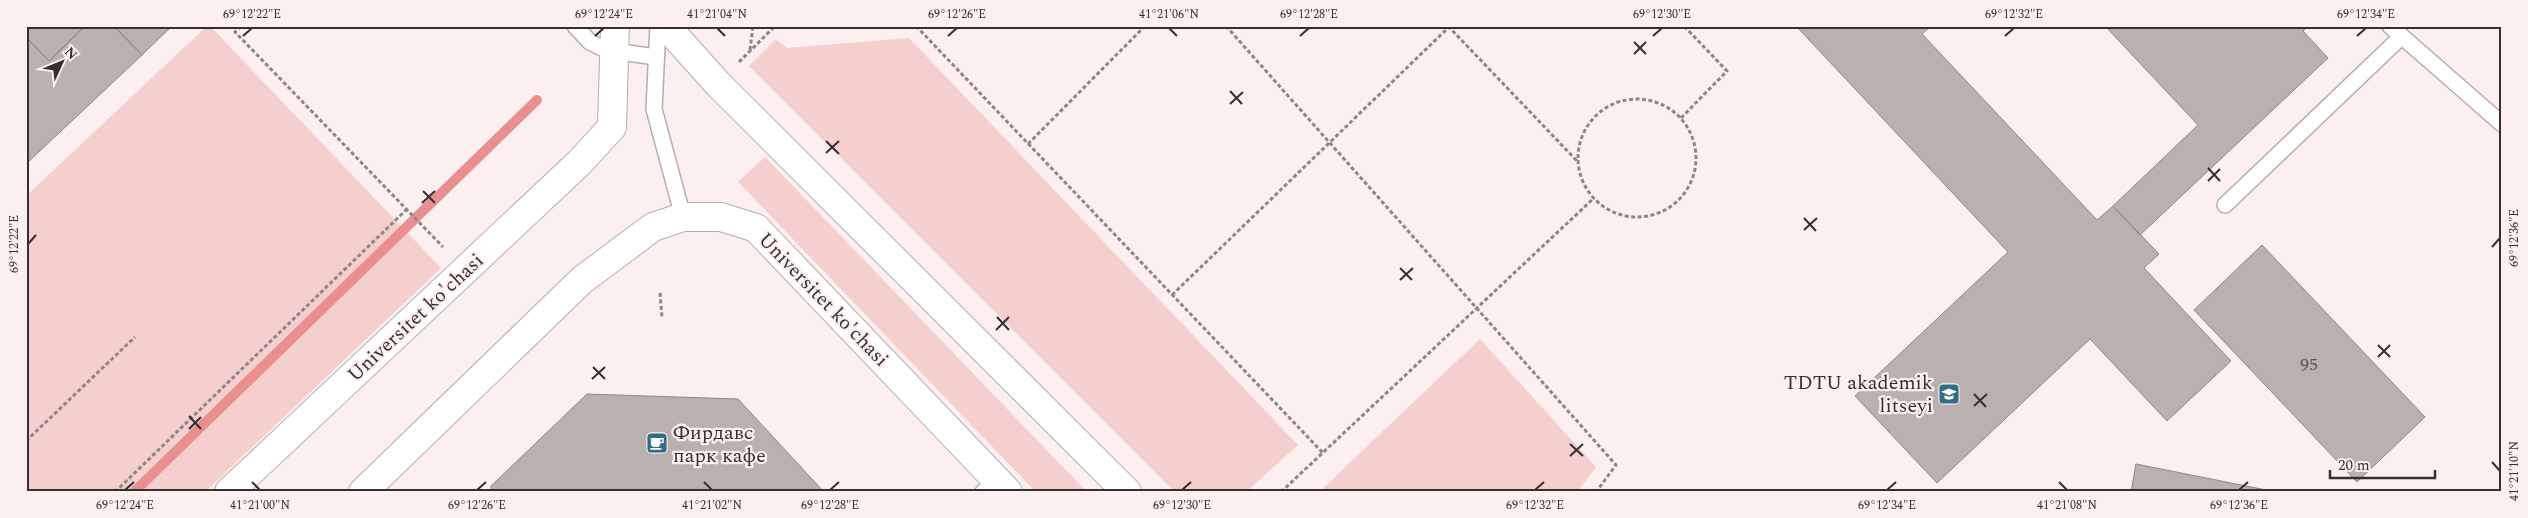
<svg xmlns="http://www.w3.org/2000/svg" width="2528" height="518" font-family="Spectral,serif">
  <rect width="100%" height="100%" fill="#fbefef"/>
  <path fill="#f5cece" d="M207,26H210L441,268L205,492H26V196Z
    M909,38L1298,445L1246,492H1175L749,66L776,39L787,48Z
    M765,157L1087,492H1036L738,182Z
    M1480,339L1596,467L1577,492H1319Z"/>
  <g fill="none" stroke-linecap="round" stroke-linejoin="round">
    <path stroke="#e98f90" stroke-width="10" d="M134,492L537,100"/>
  </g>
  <path fill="#bbb0b0" stroke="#918686" d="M26,26H85L49,61L26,37Z
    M85,26H114L142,55L26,164V37L49,61Z
    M114,26H172L142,55Z
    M1796,26H1931L1922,34L2097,220L2113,206L2159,254L2144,268L2231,361L2167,421L2090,339L1937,483L1855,396L2008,252Z
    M2105,26H2308L2303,31L2328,58L2140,235L2113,206L2198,125Z
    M2262,245L2425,417L2357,482L2194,310Z
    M587,394L738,399L824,492H491V486Z
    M2136,464L2276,492H2131Z"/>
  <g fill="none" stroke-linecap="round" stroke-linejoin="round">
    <g stroke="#b7acac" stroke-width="18">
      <path id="lane" d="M575,26L590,42L606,50L656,57
        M658,26L654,109L683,217
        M2390,26L2502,124
        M2225,205L2401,37
        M983,492L996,480"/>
    </g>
    <g stroke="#b7acac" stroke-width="30">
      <path id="street" d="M666,26L718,84L1127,492
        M229,492L580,162L612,127L615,26
        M363,492L582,280L653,227L683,217H721L756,228L1008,492"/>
    </g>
    <path stroke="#8e8686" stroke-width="3" stroke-dasharray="4 2.5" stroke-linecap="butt" d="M241,26L235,32L443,247
      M916,26L1323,453
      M1226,26L1616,465L1596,492
      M1448,26L1578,162
      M750,50L753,26
      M739,62L775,26
      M1578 158a59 59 0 1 1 118 0a59 59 0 1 1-118 0Z
      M1681,118L1727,71L1684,26
      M1028,144L1145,26
      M660,293L662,318
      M1172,295L1450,26
      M26,441L135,337
      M115,492L407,209
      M1281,492L1594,198"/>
    <use href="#lane" stroke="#fff" stroke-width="15"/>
    <use href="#street" stroke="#fff" stroke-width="28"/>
  </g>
  <path fill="none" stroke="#343030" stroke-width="2" d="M717,28L725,36M1169,28L1177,36M243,36L252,28M595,36L604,28M948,36L957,28M1300,36L1309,28M1653,36L1662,28M2005,36L2014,28M2357,36L2366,28M1634,42L1646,54M1634,54L1646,42M1230,91L1242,104M1230,104L1243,92M826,141L839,154M826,153L839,141M2208,168L2220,181M2208,181L2220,169M423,191L435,203M422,203L435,191M1804,218L1816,231M1804,230L1817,218M28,244L36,235M2492,247L2500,238M1400,268L1412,280M1400,280L1413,268M997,317L1009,330M996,330L1009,317M2378,345L2390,357M2378,357L2390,345M593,367L605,379M592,379L605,367M1974,394L1986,407M1974,406L1987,394M189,416L201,429M189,429L201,417M1570,444L1583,456M1570,456L1583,444M2492,462L2500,471M252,482L260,490M704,482L712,490M2059,482L2067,490M125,490L134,482M477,490L486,482M830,490L839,482M1182,490L1191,482M1535,490L1544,482M1887,490L1896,482M2239,490L2248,482"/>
  <defs>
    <g id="university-square" transform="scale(1.125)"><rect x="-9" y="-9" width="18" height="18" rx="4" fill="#336c85" stroke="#fbefef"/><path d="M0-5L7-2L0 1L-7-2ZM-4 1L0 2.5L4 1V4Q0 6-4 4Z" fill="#fff"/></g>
    <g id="cafe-square" transform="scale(1.125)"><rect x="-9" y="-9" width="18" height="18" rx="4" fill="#336c85" stroke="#fbefef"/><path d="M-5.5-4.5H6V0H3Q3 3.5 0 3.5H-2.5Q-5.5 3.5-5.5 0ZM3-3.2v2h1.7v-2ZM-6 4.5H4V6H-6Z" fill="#fff"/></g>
  </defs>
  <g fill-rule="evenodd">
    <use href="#university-square" x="1949" y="394"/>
    <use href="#cafe-square" x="657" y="443"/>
  </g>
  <g text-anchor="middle" stroke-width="4.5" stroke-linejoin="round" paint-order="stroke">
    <g font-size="18" fill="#565050">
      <text x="2309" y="370">95</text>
    </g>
    <g font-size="20" fill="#343030" stroke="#fbefef">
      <text transform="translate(824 299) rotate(46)" y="7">Universitet ko'chasi</text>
      <text transform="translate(415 317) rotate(-43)" y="7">Universitet ko'chasi</text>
    </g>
    <g font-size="20" fill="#343030" stroke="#fbefef" text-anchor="end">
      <text x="1933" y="389">TDTU akademik<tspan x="1933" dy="23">litseyi</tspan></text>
      <text x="673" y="439" text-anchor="start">Фирдавс<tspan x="673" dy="23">парк кафе</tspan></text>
    </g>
  </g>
  <rect width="2528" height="518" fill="none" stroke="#fbefef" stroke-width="55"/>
  <g transform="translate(62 62) rotate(46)" stroke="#fbefef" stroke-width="4" paint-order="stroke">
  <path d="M0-4L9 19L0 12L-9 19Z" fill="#343030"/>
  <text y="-8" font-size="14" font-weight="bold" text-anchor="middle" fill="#343030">N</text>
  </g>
  <path d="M2330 470v8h105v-8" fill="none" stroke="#343030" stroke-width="2.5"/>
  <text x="2338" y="470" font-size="15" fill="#343030" stroke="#fbefef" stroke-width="4" paint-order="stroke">20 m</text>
  <rect x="28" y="28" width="2472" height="462" fill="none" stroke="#343030" stroke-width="2"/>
  <g font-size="12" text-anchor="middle" fill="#343030">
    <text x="252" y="18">69°12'22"E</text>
    <text x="604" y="18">69°12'24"E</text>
    <text x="717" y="18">41°21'04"N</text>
    <text x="957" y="18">69°12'26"E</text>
    <text x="1169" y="18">41°21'06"N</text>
    <text x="1309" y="18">69°12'28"E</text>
    <text x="1662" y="18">69°12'30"E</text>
    <text x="2014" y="18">69°12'32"E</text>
    <text x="2366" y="18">69°12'34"E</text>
    <text transform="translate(2514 238) rotate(-90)" y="4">69°12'36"E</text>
    <text transform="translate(14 244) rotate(-90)" y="4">69°12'22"E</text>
    <text transform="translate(2514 471) rotate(-90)" y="4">41°21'10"N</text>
    <text x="125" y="509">69°12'24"E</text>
    <text x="260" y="509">41°21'00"N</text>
    <text x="477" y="509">69°12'26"E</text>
    <text x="712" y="509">41°21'02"N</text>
    <text x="830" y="509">69°12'28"E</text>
    <text x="1182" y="509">69°12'30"E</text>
    <text x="1535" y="509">69°12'32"E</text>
    <text x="1887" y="509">69°12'34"E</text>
    <text x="2067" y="509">41°21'08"N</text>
    <text x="2239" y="509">69°12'36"E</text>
  </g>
</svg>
